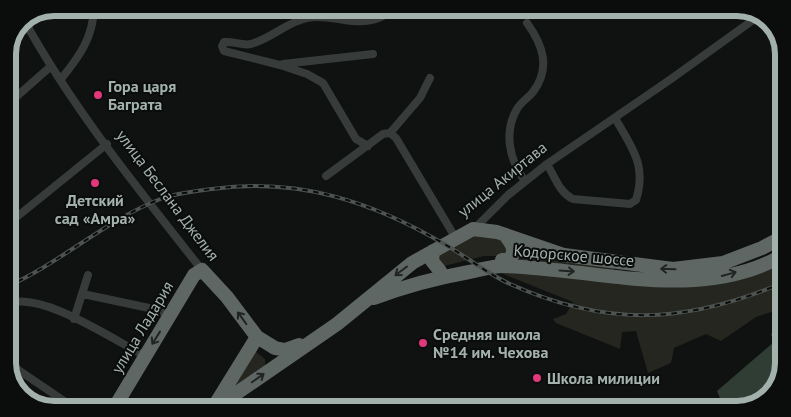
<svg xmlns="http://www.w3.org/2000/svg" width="791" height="417" font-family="'PT Sans',sans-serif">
  <rect width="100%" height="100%" fill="#101212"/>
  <path fill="#25261f" d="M471,235L496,236L510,245L504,256H484L444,266L438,263L437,252Z
    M518,244L614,265V272L520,261L516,259L521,254Z
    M780,260V309L756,317L721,341L706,334L674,348L671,363L648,373L636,331L622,332L620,349L556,323L553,319L566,314L573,302L498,272L510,270L647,284L697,286L717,284Z
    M256,352L265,359V366L225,395L252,353Z"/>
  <path fill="#2f3d35" d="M779,327V383L762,402L737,409H714L720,398L717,391L774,342L771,334Z"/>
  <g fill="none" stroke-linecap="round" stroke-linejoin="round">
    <path stroke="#373b3a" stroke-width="8" d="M24,20C73,109 139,190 202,270
      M283,64L373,54
      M61,79C79,57 93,38 94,8
      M8,104L50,67
      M390,133L420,98L430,78
      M368,146L356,139L323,83L307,74L280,65L224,51L222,46L224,42C233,41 242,46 251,44C273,38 291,18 315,17C339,16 360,28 383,16L385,10
      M547,164C555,177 559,192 573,199L630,204L636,200C647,165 632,148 615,118
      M326,176L383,134L390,133L396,138L455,237
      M525,181C510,161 503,133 517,109C520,103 528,98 533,92C551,68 543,45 527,23
      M8,224L107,144
      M474,229L508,195L547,164L671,79L760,15
      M83,294L149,308L170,315
      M8,304C40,290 114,340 145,356
      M74,319L88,275
      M8,363L70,405"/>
    <path stroke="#5e6764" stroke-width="14" d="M433,251L432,261L440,271
      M502,260L511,258C516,248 511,243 505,235
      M374,298C405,286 436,278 469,272C480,270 492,266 503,266C594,268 695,303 780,257
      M116,405L194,275L202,270L227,297L257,337L275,348L285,350L299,345
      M215,405L257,337
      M218,406L337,324L412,263L473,229L497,232L564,255L673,269L723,263L762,248L781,238"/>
    <g stroke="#4d5351" stroke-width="4">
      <path id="rail" d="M8,286C62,262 107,219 163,198C178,193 197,191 212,189C299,177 373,202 446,245C468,258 488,274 510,284C606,327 684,324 780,284"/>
    </g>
    <use href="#rail" stroke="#0b0d0d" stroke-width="2" stroke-dasharray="5.5" stroke-linecap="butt"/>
  </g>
  <defs><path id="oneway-shaft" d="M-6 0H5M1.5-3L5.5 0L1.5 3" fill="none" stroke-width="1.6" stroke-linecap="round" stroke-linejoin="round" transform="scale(1.25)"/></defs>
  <g stroke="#202423">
    <use href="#oneway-shaft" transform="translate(668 269) rotate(-178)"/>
    <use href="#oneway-shaft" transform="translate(401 271) rotate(143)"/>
    <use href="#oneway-shaft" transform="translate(567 271) rotate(4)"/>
    <use href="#oneway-shaft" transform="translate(729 274) rotate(-15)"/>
    <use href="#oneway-shaft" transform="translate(242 318) rotate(-126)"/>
    <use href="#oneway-shaft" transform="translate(156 338) rotate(122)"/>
    <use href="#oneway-shaft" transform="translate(258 378) rotate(-35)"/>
  </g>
  <g fill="#e2387b" stroke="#0b0d0d" stroke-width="2">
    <circle cx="98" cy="95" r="5"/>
    <circle cx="95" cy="183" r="5"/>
    <circle cx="423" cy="343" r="5"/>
    <circle cx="537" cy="378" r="5"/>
  </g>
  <g text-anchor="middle" stroke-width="4" stroke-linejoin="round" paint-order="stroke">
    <g font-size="16" font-weight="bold" fill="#a3b1ac" stroke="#0b0d0d" text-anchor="start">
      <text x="108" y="92">Гора царя<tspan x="108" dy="18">Баграта</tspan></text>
      <text x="95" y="206" text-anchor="middle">Детский<tspan x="95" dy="18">сад «Амра»</tspan></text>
      <text x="433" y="340">Средняя школа<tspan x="433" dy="18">№14 им. Чехова</tspan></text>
      <text x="547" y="384">Школа милиции</text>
    </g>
    <g font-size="16" fill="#a3b1ac" stroke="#0b0d0d">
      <text transform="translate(502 179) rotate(-39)" y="6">улица Акиртава</text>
      <text transform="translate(168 195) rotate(53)" y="6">улица Беслана Джелия</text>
      <text transform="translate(574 255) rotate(5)" y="6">Кодорское шоссе</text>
      <text transform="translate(142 327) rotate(-59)" y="6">улица Ладария</text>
    </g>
  </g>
  <path d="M0 0H791V417H0ZM54 16H737A38 38 0 0 1 775 54V363A38 38 0 0 1 737 401H54A38 38 0 0 1 16 363V54A38 38 0 0 1 54 16Z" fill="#0b0d0d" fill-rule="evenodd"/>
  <path fill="none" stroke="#a3b1ac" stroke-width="6" d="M54 16H737A38 38 0 0 1 775 54V363A38 38 0 0 1 737 401H54A38 38 0 0 1 16 363V54A38 38 0 0 1 54 16Z"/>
</svg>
